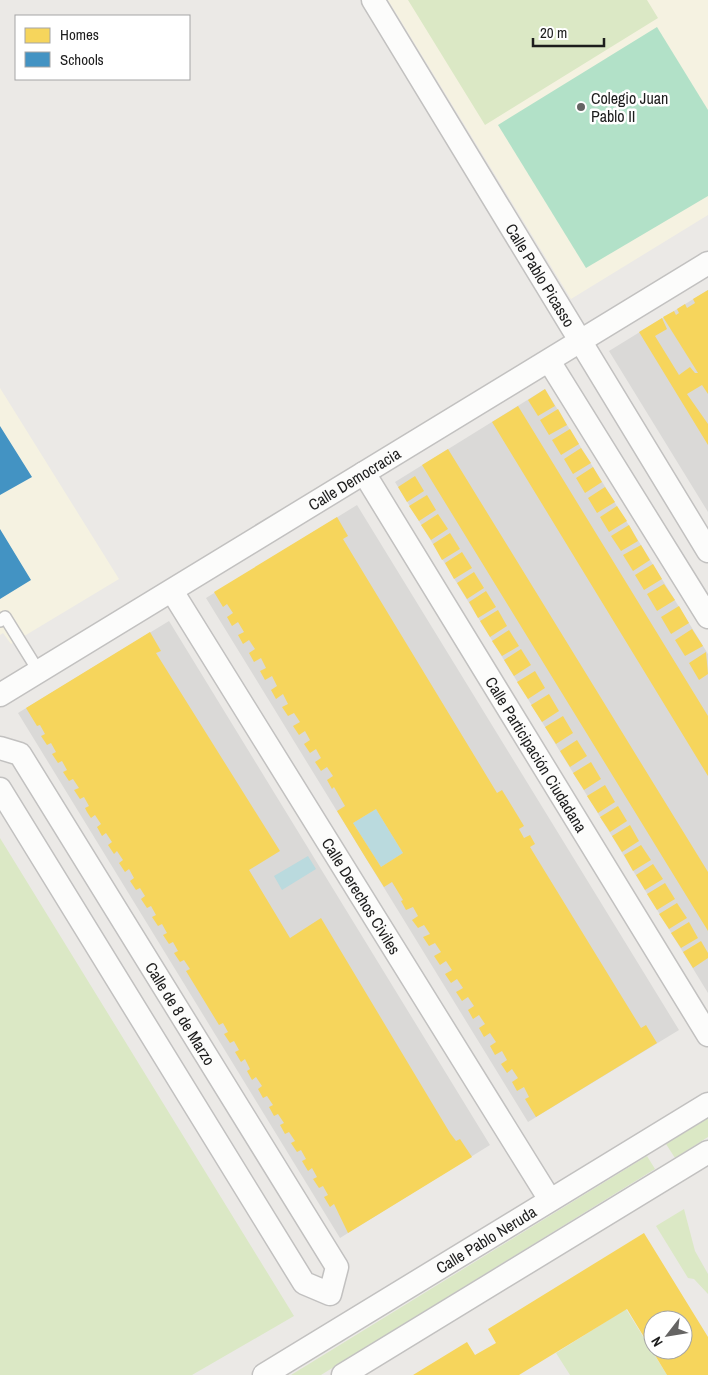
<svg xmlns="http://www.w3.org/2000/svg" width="708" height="1375" font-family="'Archivo Narrow',sans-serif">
  <rect width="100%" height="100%" fill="#ebe9e6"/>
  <path fill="#dad9d7" d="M708,290V512L609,351Z
    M545,389L708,654V993L395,482Z
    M357,505L679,1030L528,1122L206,598Z
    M169,621L490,1145L340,1238L18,713Z"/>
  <path fill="#f5f2e1" d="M388,0H708V215L571,299Z
    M0,388L119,579L11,644L3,633L0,635Z"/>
  <path fill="#dbe8c5" d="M408,0H647L658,18L485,125Z
    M0,838L294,1316L192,1375H0Z
    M708,1118V1137L675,1158L666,1144Z
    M647,1156L655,1169L321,1375H291Z
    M684,1209L695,1251L708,1274V1294L694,1279L688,1278L656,1226Z
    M626,1309L667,1375H570L556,1353Z"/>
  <path fill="#b2e1c8" d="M657,27L708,110V196L586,268L498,125Z"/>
  <path fill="#badade" d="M376,809L403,853L381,867L353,823Z
    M308,856L316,869L282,890L274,876Z"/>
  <path fill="#f6d55c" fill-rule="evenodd" d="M708,290V394L702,385L687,394L708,424V445L639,332L662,318L667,329L655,336L679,375L690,367L695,373H698L663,317L674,311L676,315L679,313L677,309L685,304L687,308L695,303L693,299Z
    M545,389L555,406L538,416L528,400Z
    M518,406L708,716V776L492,422Z
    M558,409L567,425L549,435L540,420Z
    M570,429L579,444L561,455L552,440Z
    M581,448L591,463L573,474L564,459Z
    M448,449L708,872V931L422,465Z
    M593,467L602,482L585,493L576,478Z
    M415,476L424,491L407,502L398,487Z
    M605,487L615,502L597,513L588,498Z
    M427,495L436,510L419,521L409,506Z
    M617,506L627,521L609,532L600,517Z
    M438,514L448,529L431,540L421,525Z
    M337,517L348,536L343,539L497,793L502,790L524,826L519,829L524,838L530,835L535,844L530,847L541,865L641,1028L646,1025L657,1043L536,1117L525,1099L529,1097L524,1087L517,1091L512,1082L518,1078L512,1069L507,1073L501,1064L507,1060L502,1051L495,1055L490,1046L496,1042L490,1033L484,1037L479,1028L485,1024L479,1015L473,1019L468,1010L474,1006L468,997L462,1001L456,992L463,988L457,979L451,983L445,974L452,970L446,961L440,965L434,956L441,952L435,943L429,946L423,937L430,934L424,925L418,928L412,920L418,916L413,907L406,910L401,901L403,900L392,882L384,887L367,860L337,811L345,806L334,787L332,789L327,780L333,776L327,767L321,771L315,762L321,758L316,749L310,753L304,744L310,740L305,731L299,735L293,726L300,722L294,713L288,716L282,707L288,704L283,694L276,699L271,690L277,686L272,676L265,680L260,671L266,668L261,658L254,662L249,653L255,649L249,640L243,644L238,635L244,632L238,622L232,626L227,617L233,613L227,604L223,607L214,592ZM376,809L403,853L381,867L353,823Z
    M629,525L638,541L621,551L611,536Z
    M450,533L460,549L442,560L433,544Z
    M641,545L650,560L633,571L623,555Z
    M462,552L472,568L454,579L445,563Z
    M653,564L662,579L644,590L635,575Z
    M474,572L484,588L467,599L457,583Z
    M664,584L675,600L657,611L647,594Z
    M486,591L496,607L478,618L469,602Z
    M679,606L689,623L671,634L661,617Z
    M498,610L507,626L490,637L480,621Z
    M692,629L703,646L685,656L675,640Z
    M509,630L519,646L502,656L492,641Z
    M150,632L161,651L156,653L280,851L249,870L290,938L321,918L450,1133L456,1141L460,1139L472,1157L348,1233L334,1204L330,1207L324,1197L328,1195L323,1186L319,1188L313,1179L317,1177L312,1168L308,1171L302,1161L306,1159L301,1150L297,1152L291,1143L295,1141L289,1132L285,1134L280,1125L284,1123L278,1114L274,1116L269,1107L273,1105L267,1096L263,1098L258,1089L262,1086L256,1077L252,1080L247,1071L250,1069L245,1059L241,1062L235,1052L239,1050L234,1041L230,1043L224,1034L228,1032L223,1023L219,1025L186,971L190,969L184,960L180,962L174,953L178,951L173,942L169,944L163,935L167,933L162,924L158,926L152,917L156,915L151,906L147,908L141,899L145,896L140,888L136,890L130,881L134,878L129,869L125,872L119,863L123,860L117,851L114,854L108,845L112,842L106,833L102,836L97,827L101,824L95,815L91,818L87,812L85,808L89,806L84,797L80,799L74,790L79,788L73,779L69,781L63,772L67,770L62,761L58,763L52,754L56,752L51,743L47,745L41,736L45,734L40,725L37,726L26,708Z
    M521,649L531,665L514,676L504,660Z
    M706,652L708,674L699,680L689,663Z
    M535,671L545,688L528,699L517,682Z
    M549,694L559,711L542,722L531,705Z
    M563,716L573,733L556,744L545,727Z
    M577,740L587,756L570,767L560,751Z
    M591,762L601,779L584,790L573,773Z
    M605,785L615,802L598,813L587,796Z
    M618,806L627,821L610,832L600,817Z
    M630,825L639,841L622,852L612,836Z
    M641,845L651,860L633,871L624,855Z
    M653,864L663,879L645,890L636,875Z
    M665,883L675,899L657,910L647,894Z
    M677,903L687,918L669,929L659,914Z
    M689,922L698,938L681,948L671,933Z
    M701,941L708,953V958L693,968L683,952Z
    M644,1233L708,1337V1375H667L627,1309L519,1375H413L467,1342L475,1355L496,1343L488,1329ZM653,1320H683V1350H653Z"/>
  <path fill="#4393c3" d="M0,426L32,477L0,495Z
    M0,529L31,580L0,599Z"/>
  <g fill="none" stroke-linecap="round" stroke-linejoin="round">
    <g stroke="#c2c1c0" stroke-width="14">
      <path id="lane" d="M0,621L5,617L39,672"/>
    </g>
    <g stroke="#c2c1c0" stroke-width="25">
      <g id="street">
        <path id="s1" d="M373,0L708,551"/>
        <path d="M549,361L708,617"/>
        <path id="s2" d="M364,473L708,1035"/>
        <path id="s3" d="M172,591L550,1200"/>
        <path id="s4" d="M0,695L708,263"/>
        <path id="s5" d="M0,748L20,754L337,1267L330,1294L304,1283L0,789"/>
        <path id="s6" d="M264,1375L708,1104"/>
        <path d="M343,1375L708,1152"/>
      </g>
    </g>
    <use href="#lane" stroke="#fcfcfb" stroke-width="11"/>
    <use href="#street" stroke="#fcfcfb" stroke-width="22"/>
  </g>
  <circle fill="#656463" stroke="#fff" stroke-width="2" cx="581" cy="107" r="5"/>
  <g text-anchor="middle" stroke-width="5" stroke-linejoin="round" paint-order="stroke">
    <g font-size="16" fill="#1d1d1d" stroke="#fff" text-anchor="start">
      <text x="591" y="104">Colegio Juan<tspan x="591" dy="18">Pablo II</tspan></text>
    </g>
    <g font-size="16" fill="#1d1d1d" stroke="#fff">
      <text dy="6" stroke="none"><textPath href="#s1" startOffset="322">Calle Pablo Picasso</textPath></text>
      <text dy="6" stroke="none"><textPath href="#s4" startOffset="415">Calle Democracia</textPath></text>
      <text dy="6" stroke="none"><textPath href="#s2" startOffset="330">Calle Participación Ciudadana</textPath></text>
      <text dy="6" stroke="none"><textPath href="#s3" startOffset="359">Calle Derechos Civiles</textPath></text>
      <text dy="6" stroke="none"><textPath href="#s5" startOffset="326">Calle de 8 de Marzo</textPath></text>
      <text dy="6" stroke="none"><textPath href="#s6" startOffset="260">Calle Pablo Neruda</textPath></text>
    </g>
  </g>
  <rect x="15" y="15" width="175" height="65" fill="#ffffff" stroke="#a5a5a5"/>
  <rect x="25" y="28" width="25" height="15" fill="#f6d55c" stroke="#a5a5a5"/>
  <text x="60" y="40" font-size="15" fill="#1d1d1d">Homes</text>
  <rect x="25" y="52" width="25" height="15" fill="#4393c3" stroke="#a5a5a5"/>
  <text x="60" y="65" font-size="15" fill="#1d1d1d">Schools</text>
  <g transform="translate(668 1335) rotate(239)"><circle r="24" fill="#ffffff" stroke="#a5a5a5"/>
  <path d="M0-4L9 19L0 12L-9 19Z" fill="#656463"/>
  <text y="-8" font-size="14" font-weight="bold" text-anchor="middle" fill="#1d1d1d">N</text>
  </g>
  <path d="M533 38v8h71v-8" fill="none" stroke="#1d1d1d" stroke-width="2.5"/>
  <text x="540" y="38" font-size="15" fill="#1d1d1d" stroke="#ffffff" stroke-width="4" paint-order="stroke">20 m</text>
</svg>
